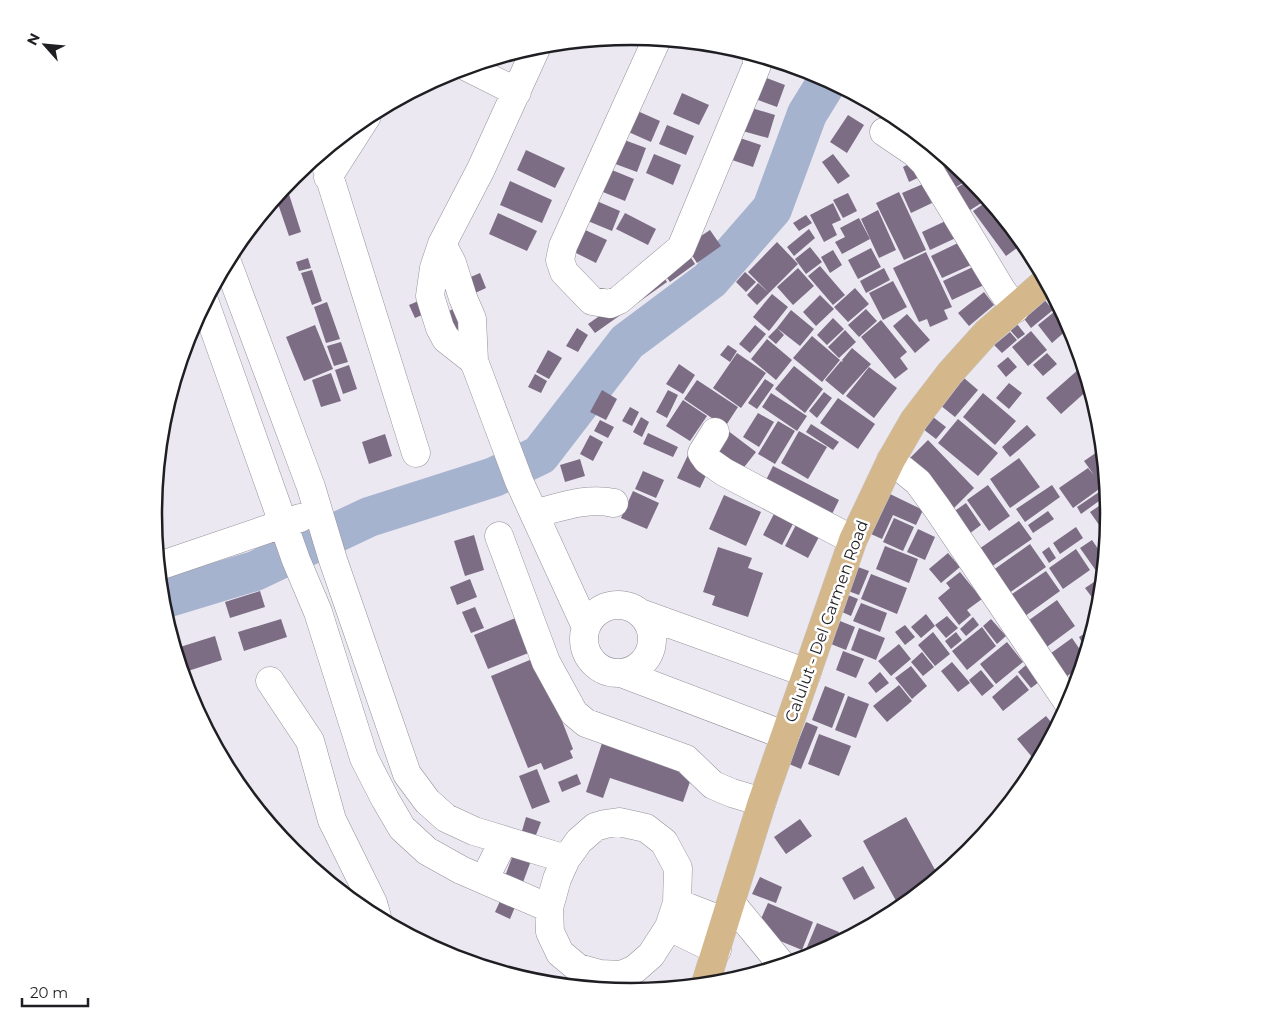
<svg xmlns="http://www.w3.org/2000/svg" width="1263" height="1028" font-family="Montserrat,sans-serif">
  <rect width="100%" height="100%" fill="#ebe8f1"/>
  <g fill="none" stroke-linecap="round" stroke-linejoin="round">
    <path stroke="#a6b3ce" stroke-width="40" d="M162,599L255,571L369,517L494,477L540,455L627,342L710,280L772,209L807,114L828,80"/>
  </g>
  <path fill="#7c6d85" d="M759,75L785,85L777,107L750,97Z
    M682,93L709,105L699,125L673,114Z
    M745,106L775,115L768,138L739,130Z
    M633,109L660,121L651,142L624,130Z
    M848,115L864,125L847,153L830,142Z
    M667,125L694,136L686,155L659,144Z
    M734,136L761,145L753,167L726,158Z
    M920,136L950,161L938,169L918,138Z
    M619,138L646,148L637,172L610,162Z
    M526,150L565,168L555,188L517,170Z
    M654,154L681,165L673,185L646,173Z
    M833,154L850,176L838,184L822,162Z
    M918,159L926,174L909,182L903,167Z
    M952,162L971,178L951,190L938,170Z
    M607,168L634,179L625,201L598,190Z
    M971,179L988,199L967,212L953,190Z
    M510,181L552,200L542,223L500,205Z
    M923,184L932,203L911,213L902,193Z
    M288,191L301,232L289,236L276,198L280,193Z
    M899,192L926,250L904,260L876,203Z
    M848,193L857,211L843,218L833,200Z
    M592,199L620,211L612,231L583,219Z
    M989,200L1024,243L1006,256L973,211Z
    M833,203L841,220L832,224L837,235L824,242L810,215Z
    M878,210L896,250L879,258L861,219Z
    M498,213L537,231L527,251L489,234Z
    M625,213L656,229L648,245L616,229Z
    M806,215L812,223L799,231L793,223Z
    M859,218L870,239L842,254L835,242L845,237L840,228Z
    M952,218L960,236L930,250L922,232Z
    M581,228L607,240L596,263L570,250Z
    M809,229L815,238L794,256L787,247Z
    M710,230L721,246L697,263L686,246Z
    M777,242L798,264L769,293L748,272Z
    M960,242L971,265L942,278L931,256Z
    M810,247L822,262L806,274L795,259Z
    M871,248L881,267L858,279L848,260Z
    M833,250L842,265L830,273L821,257Z
    M926,252L952,307L944,310L948,319L930,327L927,319L919,322L893,268Z
    M688,253L695,264L670,282L662,271Z
    M308,258L311,268L299,271L296,262Z
    M820,266L845,295L833,305L808,276Z
    M975,266L984,285L952,300L943,281Z
    M798,268L814,286L793,305L777,287Z
    M884,268L890,280L866,293L860,281Z
    M312,270L322,301L312,305L301,273Z
    M745,272L756,282L746,292L736,282Z
    M480,273L486,288L473,294L466,279Z
    M661,273L667,282L595,333L588,324Z
    M893,281L907,307L883,320L869,293Z
    M758,283L769,293L757,305L747,295Z
    M855,288L869,304L848,322L834,307Z
    M1050,289L1065,316H1064L1045,294Z
    M984,292L994,305L969,326L958,313Z
    M772,294L788,307L769,331L753,317Z
    M820,295L834,309L816,326L803,312Z
    M1043,298L1053,310L1031,328L1022,316Z
    M423,299L429,312L415,318L409,305Z
    M327,302L340,339L326,343L314,307Z
    M457,307L465,326L449,333L441,315Z
    M866,309L877,321L859,337L848,325Z
    M791,310L814,329L800,346L777,328Z
    M1054,312L1068,329L1052,343L1038,325Z
    M907,314L930,340L915,353L893,326Z
    M833,318L844,329L827,345L817,335Z
    M881,320L907,352L900,358L908,369L895,379L861,337Z
    M1017,324L1025,334L1018,339L1010,330Z
    M315,325L333,369L304,381L286,337Z
    M755,325L766,334L750,353L739,344Z
    M577,328L588,335L578,352L566,346Z
    M777,328L784,335L776,344L768,337Z
    M845,330L856,342L839,358L828,347Z
    M1031,331L1047,350L1028,366L1012,347Z
    M1010,332L1017,340L1002,353L994,345Z
    M812,336L840,360L822,382L793,358Z
    M767,339L792,360L776,380L751,359Z
    M341,342L348,362L334,366L327,346Z
    M728,345L737,351L730,362L720,355Z
    M852,348L871,364L843,395L825,380L841,361L843,362L842,360Z
    M1078,348L1082,360L1084,369L1071,353Z
    M548,350L562,358L549,379L536,372Z
    M737,353L766,373L741,408L713,388Z
    M1047,353L1057,364L1043,376L1033,365Z
    M1008,357L1017,367L1006,377L997,366Z
    M679,364L695,375L683,394L666,384Z
    M349,365L357,389L343,394L335,370Z
    M794,366L823,389L805,413L775,389Z
    M869,367L897,388L874,418L846,396Z
    M1079,369L1087,378L1090,388L1061,414L1046,398Z
    M331,373L341,401L321,407L312,380Z
    M535,374L547,381L541,393L528,387Z
    M964,378L978,390L955,417L940,405Z
    M765,379L774,385L757,409L748,403Z
    M697,380L738,407L725,427L684,399Z
    M1009,383L1022,393L1009,409L996,398Z
    M602,390L617,399L606,420L590,412Z
    M668,390L678,395L667,418L656,412Z
    M824,392L832,398L817,418L809,411Z
    M771,393L807,416L797,431L762,407Z
    M983,393L1016,421L995,445L963,417Z
    M838,398L875,424L858,449L820,423Z
    M683,400L707,416L690,441L666,426Z
    M630,407L639,412L632,426L622,421Z
    M758,413L774,422L759,447L743,437Z
    M641,417L649,422L642,437L633,432Z
    M933,417L946,427L936,439L923,429Z
    M958,419L998,453L978,476L938,443Z
    M600,420L614,427L608,438L594,431Z
    M778,421L795,431L775,464L758,454Z
    M811,424L839,442L833,450L806,432Z
    M1027,425L1036,435L1010,457L1002,447Z
    M727,430L756,452L738,475L709,453Z
    M799,431L827,447L808,479L781,463Z
    M648,433L678,447L673,457L643,444Z
    M385,434L392,456L369,464L362,442Z
    M590,435L603,442L593,461L580,454Z
    M928,440L974,488L950,512L904,464Z
    M1100,450L1103,455L1107,489L1105,491L1102,487L1073,508L1059,488L1088,468L1094,475L1084,461Z
    M688,455L711,465L700,488L677,478Z
    M1019,458L1040,487L1010,508L990,479Z
    M580,459L585,476L565,482L560,465Z
    M773,466L839,500L828,522L762,488Z
    M643,471L664,480L656,498L635,489Z
    M988,485L1010,516L989,531L967,500Z
    M1052,485L1060,497L1025,522L1016,509Z
    M1102,490L1106,496L1081,514L1077,507Z
    M633,491L659,503L647,529L621,518Z
    M890,494L923,510L916,525L893,515L882,539L871,534Z
    M724,495L761,512L746,546L709,529Z
    M1108,500L1109,514L1108,529L1104,532L1090,512Z
    M966,503L981,525L965,537L949,515Z
    M776,510L795,520L782,545L763,535Z
    M1048,511L1054,519L1033,533L1028,525Z
    M894,518L914,527L903,551L883,542Z
    M798,521L821,533L808,558L785,546Z
    M1019,521L1032,539L991,567L979,549Z
    M1076,527L1083,538L1060,554L1053,543Z
    M918,529L935,537L925,560L907,552Z
    M474,535L484,570L465,576L454,541Z
    M1092,540L1105,559L1104,571L1099,575L1080,548Z
    M1030,544L1046,567L1005,596L989,573Z
    M885,546L918,559L909,583L876,569Z
    M718,547L752,558L748,568L763,573L748,617L712,605L715,596L703,592Z
    M1049,547L1056,558L1049,563L1042,552Z
    M1076,549L1090,570L1063,589L1049,568Z
    M948,553L960,567L941,583L929,569Z
    M858,567L869,571L859,595L848,591Z
    M1046,571L1060,591L1021,619L1006,598Z
    M960,572L982,599L967,610L971,615L959,625L938,598L950,588L946,583Z
    M871,574L907,588L897,614L861,599Z
    M1103,576L1100,607V608L1085,588Z
    M470,579L477,597L457,605L450,587Z
    M260,591L265,607L230,618L225,602Z
    M848,595L858,599L851,616L842,612Z
    M1057,600L1075,626L1044,649L1025,623Z
    M861,603L887,613L880,632L853,621Z
    M475,607L484,628L471,633L462,612Z
    M926,614L935,626L921,638L911,627Z
    M523,615L536,650L488,669L474,635Z
    M947,616L958,628L946,638L935,625Z
    M973,617L979,625L966,636L960,629Z
    M281,619L287,637L244,651L238,632Z
    M991,619L1006,636L997,644L983,626Z
    M840,621L855,627L846,650L831,644Z
    M905,625L915,637L905,645L895,632Z
    M982,627L996,646L967,670L952,651Z
    M859,628L885,638L876,660L851,650Z
    M1089,631L1091,636L1087,652L1079,637Z
    M933,632L950,654L935,666L918,645Z
    M956,632L962,640L951,649L945,641Z
    M215,636L222,660L188,671L180,647Z
    M1072,638L1085,657L1083,665L1063,679L1047,656Z
    M1007,642L1023,662L996,684L980,664Z
    M899,644L911,659L891,676L878,661Z
    M843,651L864,659L856,678L836,670Z
    M922,652L934,667L923,676L911,662Z
    M537,657L573,749L570,751L573,758L544,770L541,763L528,768L491,676Z
    M952,662L970,683L958,692L941,671Z
    M1026,665L1039,682L1031,688L1018,672Z
    M911,666L927,686L912,699L895,678Z
    M981,670L994,686L982,696L969,680Z
    M880,672L889,683L876,693L868,683Z
    M1017,675L1029,690L1003,711L992,697Z
    M899,685L912,701L887,722L873,706Z
    M825,686L845,694L832,728L812,720Z
    M848,696L869,704L856,738L835,730Z
    M1046,716L1056,728L1037,763L1017,739Z
    M806,722L818,727L801,769L789,764Z
    M819,734L851,746L839,776L808,764Z
    M602,743L693,773L683,802L610,778L603,798L586,792Z
    M537,769L550,802L532,809L519,776Z
    M577,774L581,784L562,792L558,782Z
    M526,817L541,822L536,835L522,831Z
    M906,817L939,877L900,908L863,841Z
    M800,819L812,836L786,854L774,837Z
    M514,852L532,858L522,885L504,879Z
    M863,866L875,888L854,900L842,878Z
    M760,877L782,887L776,903L752,894Z
    M500,901L515,907L510,919L495,912Z
    M768,903L813,922L802,950L761,933L760,921Z
    M817,923L839,932L834,945L814,955L802,959Z"/>
  <g fill="none" stroke-linecap="round" stroke-linejoin="round">
    <g stroke="#949199" stroke-width="29">
      <path id="minor" d="M657,39L563,246L560,260L564,272L592,301L610,304L619,300L681,248L757,65L756,55
        M467,67L517,92
        M884,132L915,153L925,163L1001,289L1015,309
        M322,153L416,453
        M328,177L367,116
        M442,244L452,263L463,298L472,319L474,361L519,481L586,627
        M227,262L311,487L333,560L407,774L427,801L446,818L474,831L566,859
        M205,303L296,560L318,612L364,758L385,799L402,828L427,851L461,870L549,908
        M474,361L446,339L440,328L430,296L434,268L442,244L481,169L537,46
        M715,432L702,453L707,460L724,472L853,540
        M891,460L918,482L937,508L1069,704
        M534,514C561,507 587,497 614,503
        M499,536L546,662L574,713L586,723L686,759L713,785L732,793L762,802
        M159,566L300,518
        M584 639a34 34 0 1 1 68 0a34 34 0 1 1-68 0Z
        M640,613L807,673
        M621,673L784,735
        M270,681L310,741L332,820L373,903L377,917
        M619,822L646,828L664,842L678,868L677,903L669,927L651,955L635,969L621,975L600,974L578,968L560,953L550,932L549,908L557,879L566,859L579,841L595,827L605,824Z
        M484,880L504,840
        M677,903L726,922
        M732,904L782,965
        M669,927L717,950"/>
    </g>
    <g stroke="#c9c9ca" stroke-width="29">
      <path id="major" d="M705,985L762,802L853,540L891,460L914,420L950,373L986,333L1046,281"/>
    </g>
    <use href="#minor" stroke="#fff" stroke-width="28"/>
    <use href="#major" stroke="#d4b88c" stroke-width="28"/>
  </g>
  <g text-anchor="middle" stroke-width="5" stroke-linejoin="round" paint-order="stroke">
    <g font-size="16" fill="#1f1e22" stroke="#fff">
      <text transform="translate(826 621) rotate(-70)" y="6">Calulut - Del Carmen Road</text>
    </g>
  </g>
  <path d="M0 0H1263V1028H0ZM162 514a469 469 0 1 1 938 0a469 469 0 1 1-938 0Z" fill="#fff" fill-rule="evenodd"/>
  <path fill="none" stroke="#1f1e22" stroke-width="2.5" d="M162 514a469 469 0 1 1 938 0a469 469 0 1 1-938 0Z"/>
  <g transform="translate(45 45) rotate(297)" stroke="#ffffff" stroke-width="4" paint-order="stroke">
  <path d="M0-4L9 19L0 12L-9 19Z" fill="#1f1e22"/>
  <text y="-8" font-size="14" font-weight="bold" text-anchor="middle" fill="#1f1e22">N</text>
  </g>
  <path d="M22 998v8h66v-8" fill="none" stroke="#1f1e22" stroke-width="2.5"/>
  <text x="30" y="998" font-size="15" fill="#1f1e22" stroke="#ffffff" stroke-width="4" paint-order="stroke">20 m</text>
</svg>
